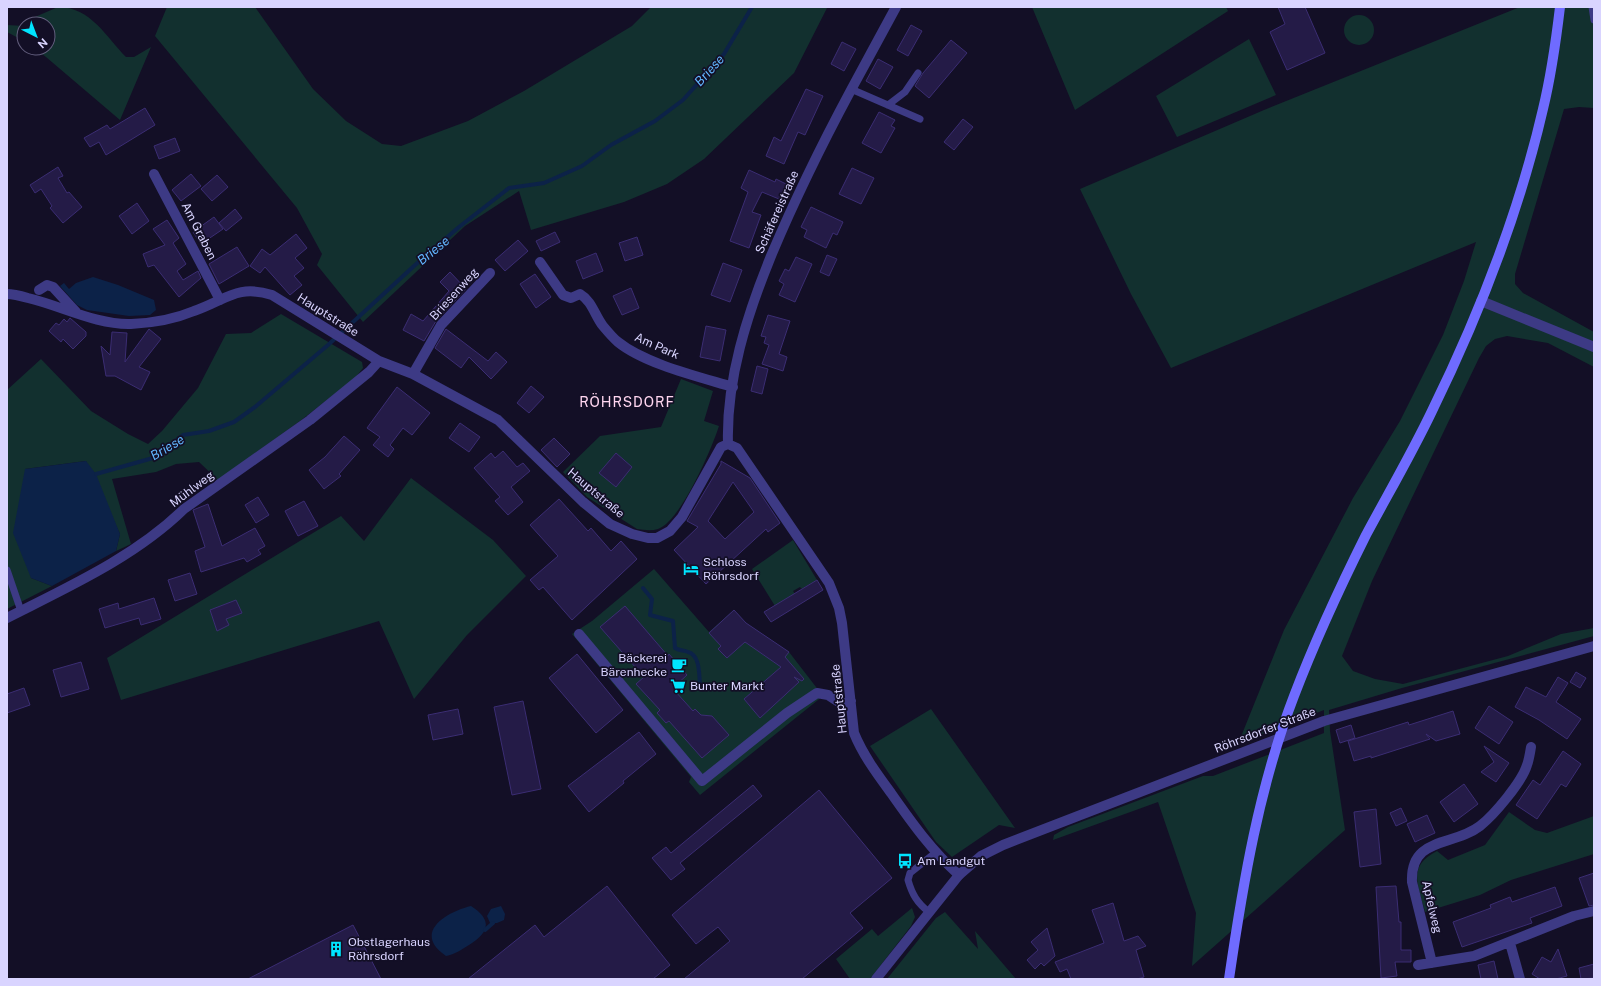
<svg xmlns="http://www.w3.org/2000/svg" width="1601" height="986" font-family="'Public Sans',sans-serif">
  <rect width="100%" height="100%" fill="#130f26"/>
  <path fill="#12302f" d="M58,7C91,7 106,37 126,57H134L151,47L120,120L46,57L34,48H48V24H28L35,17Z
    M167,7H255L313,89L346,121L382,144L401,146L468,121L524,91L632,26L651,7L827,8L794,73L704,159L667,184L624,202L531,230L519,191L465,226L363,322L317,265L322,254L297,208L155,36Z
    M1032,7H1226L1228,11L1075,110Z
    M1520,7H1594V108L1579,107L1564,109L1515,274V284L1523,293L1594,332V367L1548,343L1507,336L1495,339L1486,346L1479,358L1372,581L1342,656L1353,671L1375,679L1403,684L1508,656L1561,634L1594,628V636L1402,688L1329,710L1330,731L1345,830L1192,966L1196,913L1158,802L1053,840L1054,835L1068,827L1203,776H1213L1324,733V710L1238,744L1284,630L1353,498L1400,421L1443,335L1464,281L1476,242L1171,368L1131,294L1080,189L1264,110Z
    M1344 30a15 15 0 1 1 30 0a15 15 0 1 1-30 0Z
    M7,25L24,26V41L7,32Z
    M1249,39L1276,95L1177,137L1156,96Z
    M281,314L362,362L363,368L355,378L300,421L218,480L199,462L176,464L156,472L112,479L131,544L116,551L120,534L86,461L25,469L31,578L52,586L7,609V390L41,359L91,411L128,434L148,444L162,431L198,388L226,334L251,333Z
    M681,379L713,391L704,421L719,426C712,448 681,521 658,529C651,531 644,530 637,529L587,497L563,472L600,436L661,427Z
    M411,478L493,540L526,576L467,635L414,699L379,621L121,700L107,658L341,516L364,541Z
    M793,540L817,580L802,589L800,587L793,591L795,594L775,606L752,569Z
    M654,569L709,632L734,610L746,623L789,652L823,696L700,795L689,782L691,777L572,634L592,621Z
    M931,709L1015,828L999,825L952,857L936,842L870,746Z
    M1509,812L1535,830L1547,833L1594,816V854L1511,880L1480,895L1425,912C1418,885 1407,866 1437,851L1448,860L1485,845Z
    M912,908L915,917L911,926L870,979H850L836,959L872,929L878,936Z
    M945,912L978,949L975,931L1016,979H887L936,918Z"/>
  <path fill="#0c2248" d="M93,277L118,285L154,300L156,310L150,315L129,316L87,310L77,305L60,286L64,283L69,289L76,283Z
    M86,461L96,474L120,534L116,551L52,586L31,578L13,533L25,469Z
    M471,906C493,920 489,933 469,945C461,950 455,954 446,956C412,933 446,912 471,906Z
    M501,906L505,914L504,920L497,923H490L487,916L491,909Z"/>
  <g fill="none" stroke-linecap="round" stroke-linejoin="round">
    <path stroke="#0c2248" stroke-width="4" d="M96,474L153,458L183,435L209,431L234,422L255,407L328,345L414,266L459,227L509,188L544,183L582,166L611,145L655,121L683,100L724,54L752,7
      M643,588L652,599L650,615L673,621L675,648C680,651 683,650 688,652C700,655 699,674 700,684
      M485,930L493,923"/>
  </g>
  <path fill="#241b47" stroke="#3b2d73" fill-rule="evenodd" d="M1278,7H1305L1325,53L1287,70L1270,32L1285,24Z
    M911,25L922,31L908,56L897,50Z
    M951,40L967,53L929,98L915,86L923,73Z
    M842,42L856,49L844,71L831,64Z
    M878,59L893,67L880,89L866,81Z
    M806,89L823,96L805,135L798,132L784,164L766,156L774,137L781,141Z
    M145,108L155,125L106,155L99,142L90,147L84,138L107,125L110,129Z
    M879,112L895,120L891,126L895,128L881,153L862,143Z
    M963,119L973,127L954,150L944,142Z
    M175,138L180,151L159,159L154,146Z
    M58,167L63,176L58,178L67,193L69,192L82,207L63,223L50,208L52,206L41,189L35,193L30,185Z
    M852,168L874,178L861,204L839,194Z
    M749,170L775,182L776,179L786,184L779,199L762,192L752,212L761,215L749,248L730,241L748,192L741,188Z
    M191,174L201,186L181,201L172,190Z
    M217,175L228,187L212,201L201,189Z
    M137,203L149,221L132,234L119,216Z
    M811,207L843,222L837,235L833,233L826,248L804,237L807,230L801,227Z
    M235,209L242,218L226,231L219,223Z
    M214,217L223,229L201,244L193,232Z
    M167,220L179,238L173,243L186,264L177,271L183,280L198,271L201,278L179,297L154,265L148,267L143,254L165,245L153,229Z
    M555,232L560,242L541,251L536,241Z
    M296,234L307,248L295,258L304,268L294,276L302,285L290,295L265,267L260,273L250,266L262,249L270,255Z
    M637,237L643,255L625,261L619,243Z
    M518,240L528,251L505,271L495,260Z
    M237,247L249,266L219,284L209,264Z
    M596,253L603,271L583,279L576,261Z
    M827,255L837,259L829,276L820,272Z
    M796,257L812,264L795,302L779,295L784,284L779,281L785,269L789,271Z
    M723,263L742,270L730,302L711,295Z
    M450,272L466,289L436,321L424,341L403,330L411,314L423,321L449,291L440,282Z
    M535,274L551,297L536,308L520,284Z
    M631,288L639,308L622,315L613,296Z
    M768,315L790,321L779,354L787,357L783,371L762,364L769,345L764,343L766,337L761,336Z
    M70,318L86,332V336L73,349L63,339L61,342L49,331L56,323L59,325L64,319L67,322Z
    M706,326L726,330L720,361L700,357Z
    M149,329L161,339L139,367L150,372L141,390L115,376H106L101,346L110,355L112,332L127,333L125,362Z
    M446,329L488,361L496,352L507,362L491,379L469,357L461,368L435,348Z
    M757,366L768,369L762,394L751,391Z
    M531,386L544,397L529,413L517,403Z
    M397,387L430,413L412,435L403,428L390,445L394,449L388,457L373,445L380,437L367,428Z
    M460,423L480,437L469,452L449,438Z
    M344,436L360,450L339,474L341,476L324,489L309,470L325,457Z
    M554,438L570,454L557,467L541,450Z
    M503,451L517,467L523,463L530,471L511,487L523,502L508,515L495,501L500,497L474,468L491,453L495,458Z
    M616,453L632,467L616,487L599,473Z
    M721,461L750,478L780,523L768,532L766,529L706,584L674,550L698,527L687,521L721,464ZM733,482L754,512L725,539L708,521Z
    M258,497L269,515L256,523L245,505Z
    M559,499L588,531L591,528L611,551L621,541L637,559L572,620L543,587L539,590L530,580L558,556L530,525Z
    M304,501L318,526L298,536L285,511Z
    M208,504L222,546L255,528L265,546L258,550L261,554L247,562L244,558L201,572L195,551L205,547L193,510Z
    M190,573L197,594L175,601L168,580Z
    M817,580L823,590L771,622L764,612Z
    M154,598L161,619L141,625L139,618L105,628L99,609L118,603L119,609Z
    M236,600L242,613L226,619L229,625L217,631L210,610Z
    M625,606L668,656L669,654L687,675L675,686L678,689L675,691L693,711L695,709L701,715L712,716L729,735L702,758L669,721L666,723L657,713L660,710L636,684L644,677L600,627Z
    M734,610L746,623L789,652L785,657L804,679L802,681L794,677L799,682L760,718L744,699L781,667L745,642L727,658L718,649L721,646L709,633Z
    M577,654L623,710L596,733L549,678Z
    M81,662L89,689L61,697L53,670Z
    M1576,672L1586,678L1580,688L1570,682Z
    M1558,677L1568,683L1556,702L1581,719L1567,739L1539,720L1515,707L1526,687L1546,697Z
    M24,688L30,705L7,713V694Z
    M523,701L541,789L512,795L494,707Z
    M1489,706L1513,722L1499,744L1475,728Z
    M458,709L463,734L433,740L428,715Z
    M1453,711L1460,734L1436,741L1426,734L1430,739L1371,758V756L1354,761L1348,741L1408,722L1409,725Z
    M1351,725L1355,738L1340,743L1336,730Z
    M639,732L656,754L623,781L624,783L589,812L568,786Z
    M1484,746L1509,763L1496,782L1481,772L1494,762Z
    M1563,751L1581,764L1566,787L1561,784L1537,819L1516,805L1533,780L1540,785Z
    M1464,784L1478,804L1454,822L1440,802Z
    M753,785L762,796L680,863L685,869L671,880L652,858L666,847L671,853Z
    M819,790L892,878L850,913L863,928L802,979H684L730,941L718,927L696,944L672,915Z
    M1401,808L1407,821L1396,826L1390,813Z
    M1376,809L1381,864L1360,867L1354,812Z
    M1427,815L1435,833L1415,842L1407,824Z
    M1594,873V905L1589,906L1579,878Z
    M607,886L670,965L653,979H468L535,925L544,937Z
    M1396,886L1399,922H1401V950H1411V962H1395L1397,976L1381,978L1376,887Z
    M1555,887L1562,906L1530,918L1532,923L1462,947L1453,922L1491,908L1490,905L1510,897L1512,902Z
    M1113,903L1124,941L1138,936L1146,946L1136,950L1144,977L1137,979H1071L1067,969L1060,972L1055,962L1104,943L1092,910Z
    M353,925L381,979H248Z
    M1047,928L1055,956L1044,966L1041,963L1035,969L1027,960L1038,950L1031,942Z
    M1558,949L1567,976L1556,979H1540L1532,974L1542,957L1551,962Z
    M1494,961L1498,979H1481L1478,965Z
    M1594,964V978L1581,979L1579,968Z"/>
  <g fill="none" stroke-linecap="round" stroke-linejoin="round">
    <path stroke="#3d3a85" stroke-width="7" d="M1592,7L1594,20
      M851,89L920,119
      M888,105L905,92L918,73
      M7,570L21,611
      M929,912C917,903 912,894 908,880L910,873L935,853"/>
    <path stroke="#3d3a85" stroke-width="10" d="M154,174L220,300
      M540,262L563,295L571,298L580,294C592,301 595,316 603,326C608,332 613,338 618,342C645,364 700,377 733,387
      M39,290L47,285L53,287L76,312
      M7,294C14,294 21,296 28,298C62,306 96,325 131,324C153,323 175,319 194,311C226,300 237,284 272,295L379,361L413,374L498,420L583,502L610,524L632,534L648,538H657L670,531L682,517L721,447L728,444L737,448L829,583L839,608L842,623L854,733C863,755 877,774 891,793C912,823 932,851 959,875
      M413,374L441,325L490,273
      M728,444C726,380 747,315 771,256C795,199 822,144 851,90C866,62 881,35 896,7
      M7,618C68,587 135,557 184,509L310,420L369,372L379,361
      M579,634L702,781L787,713L817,693L828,695L842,704L851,701
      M1510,943L1520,979
      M1432,963L1412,882C1410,836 1453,847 1480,826C1494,815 1522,782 1527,765C1529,760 1530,753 1531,747
      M1418,965L1474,956L1574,916L1594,911"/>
    <path stroke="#3d3a85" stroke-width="10" d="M1481,301L1594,347
      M876,979L959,875L981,856L1003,845L1324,721L1594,646"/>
    <path stroke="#6f6bff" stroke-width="10" d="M1229,979C1243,883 1259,787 1294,696C1315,641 1340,587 1366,535C1388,494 1412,453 1432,411C1479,315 1519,213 1543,109C1551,76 1556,41 1560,7"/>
  </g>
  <defs>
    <g id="hotel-bare" transform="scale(1.2)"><path d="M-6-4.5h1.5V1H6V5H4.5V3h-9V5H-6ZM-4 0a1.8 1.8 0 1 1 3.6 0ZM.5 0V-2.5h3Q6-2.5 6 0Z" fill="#00e5ff" stroke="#130f26" stroke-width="2.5" paint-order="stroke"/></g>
    <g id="cafe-bare" transform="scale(1.2)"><path d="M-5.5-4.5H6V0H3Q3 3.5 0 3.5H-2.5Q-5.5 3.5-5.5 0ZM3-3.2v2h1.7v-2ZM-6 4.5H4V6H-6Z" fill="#00e5ff" stroke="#130f26" stroke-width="2.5" paint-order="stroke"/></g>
    <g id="supermarket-bare" transform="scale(1.2)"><path d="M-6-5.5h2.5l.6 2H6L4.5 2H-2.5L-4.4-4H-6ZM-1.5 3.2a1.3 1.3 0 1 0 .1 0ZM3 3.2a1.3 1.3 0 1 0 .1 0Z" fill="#00e5ff" stroke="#130f26" stroke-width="2.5" paint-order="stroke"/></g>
    <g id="bus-bare" transform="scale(1.2)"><path d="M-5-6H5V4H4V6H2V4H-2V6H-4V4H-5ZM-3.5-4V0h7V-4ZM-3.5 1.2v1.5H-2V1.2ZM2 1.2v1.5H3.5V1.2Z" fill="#00e5ff" stroke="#130f26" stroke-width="2.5" paint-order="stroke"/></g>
    <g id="building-bare" transform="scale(1.2)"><path d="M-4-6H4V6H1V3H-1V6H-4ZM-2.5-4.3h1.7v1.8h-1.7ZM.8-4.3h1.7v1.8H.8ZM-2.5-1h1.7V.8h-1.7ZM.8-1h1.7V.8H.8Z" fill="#00e5ff" stroke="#130f26" stroke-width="2.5" paint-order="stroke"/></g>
  </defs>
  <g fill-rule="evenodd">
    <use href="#hotel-bare" x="691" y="569"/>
    <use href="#cafe-bare" x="679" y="665"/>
    <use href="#supermarket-bare" x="678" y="686"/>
    <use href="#bus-bare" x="905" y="861"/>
    <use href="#building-bare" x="336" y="949"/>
  </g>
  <g text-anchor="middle" stroke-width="3.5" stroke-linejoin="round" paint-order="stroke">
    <g font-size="12" fill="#d9d4ff" stroke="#130f26">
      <text transform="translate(777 212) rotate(-66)" y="4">Schäfereistraße</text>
      <text transform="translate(199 231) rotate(63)" y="4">Am Graben</text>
      <text transform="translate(454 294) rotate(-48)" y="4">Briesenweg</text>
      <text transform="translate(328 315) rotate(32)" y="4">Hauptstraße</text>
      <text transform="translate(657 346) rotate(24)" y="4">Am Park</text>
      <text transform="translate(192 489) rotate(-37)" y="4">Mühlweg</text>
      <text transform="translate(596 493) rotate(40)" y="4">Hauptstraße</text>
      <text transform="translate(839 699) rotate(-96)" y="4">Hauptstraße</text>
      <text transform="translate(1265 730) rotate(-21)" y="4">Röhrsdorfer Straße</text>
      <text transform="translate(1432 907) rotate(77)" y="4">Apfelweg</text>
    </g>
    <g font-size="12" fill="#d9d4ff" stroke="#130f26" text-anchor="start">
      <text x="703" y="566">Schloss<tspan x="703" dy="14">Röhrsdorf</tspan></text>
      <text x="667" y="662" text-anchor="end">Bäckerei<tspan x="667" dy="14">Bärenhecke</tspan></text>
      <text x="690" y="690">Bunter Markt</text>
      <text x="917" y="865">Am Landgut</text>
      <text x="348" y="946">Obstlagerhaus<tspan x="348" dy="14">Röhrsdorf</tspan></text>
    </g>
    <g font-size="13" font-style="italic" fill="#62b6ff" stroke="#130f26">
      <text transform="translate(709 70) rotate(-48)" y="5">Briese</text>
      <text transform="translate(433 250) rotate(-39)" y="5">Briese</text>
      <text transform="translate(167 447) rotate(-31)" y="5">Briese</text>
    </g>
    <g font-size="14" letter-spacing="1" fill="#ffd6f0" stroke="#130f26">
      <text x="627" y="407">RÖHRSDORF</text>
    </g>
  </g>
  <rect width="1601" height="986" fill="none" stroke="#d9d4ff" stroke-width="16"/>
  <g transform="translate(36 36) rotate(138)"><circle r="19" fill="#130f26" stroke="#625e7d"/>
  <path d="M0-3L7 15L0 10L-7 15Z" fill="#00e5ff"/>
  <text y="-6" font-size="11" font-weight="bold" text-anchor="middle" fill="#d9d4ff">N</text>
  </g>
</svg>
